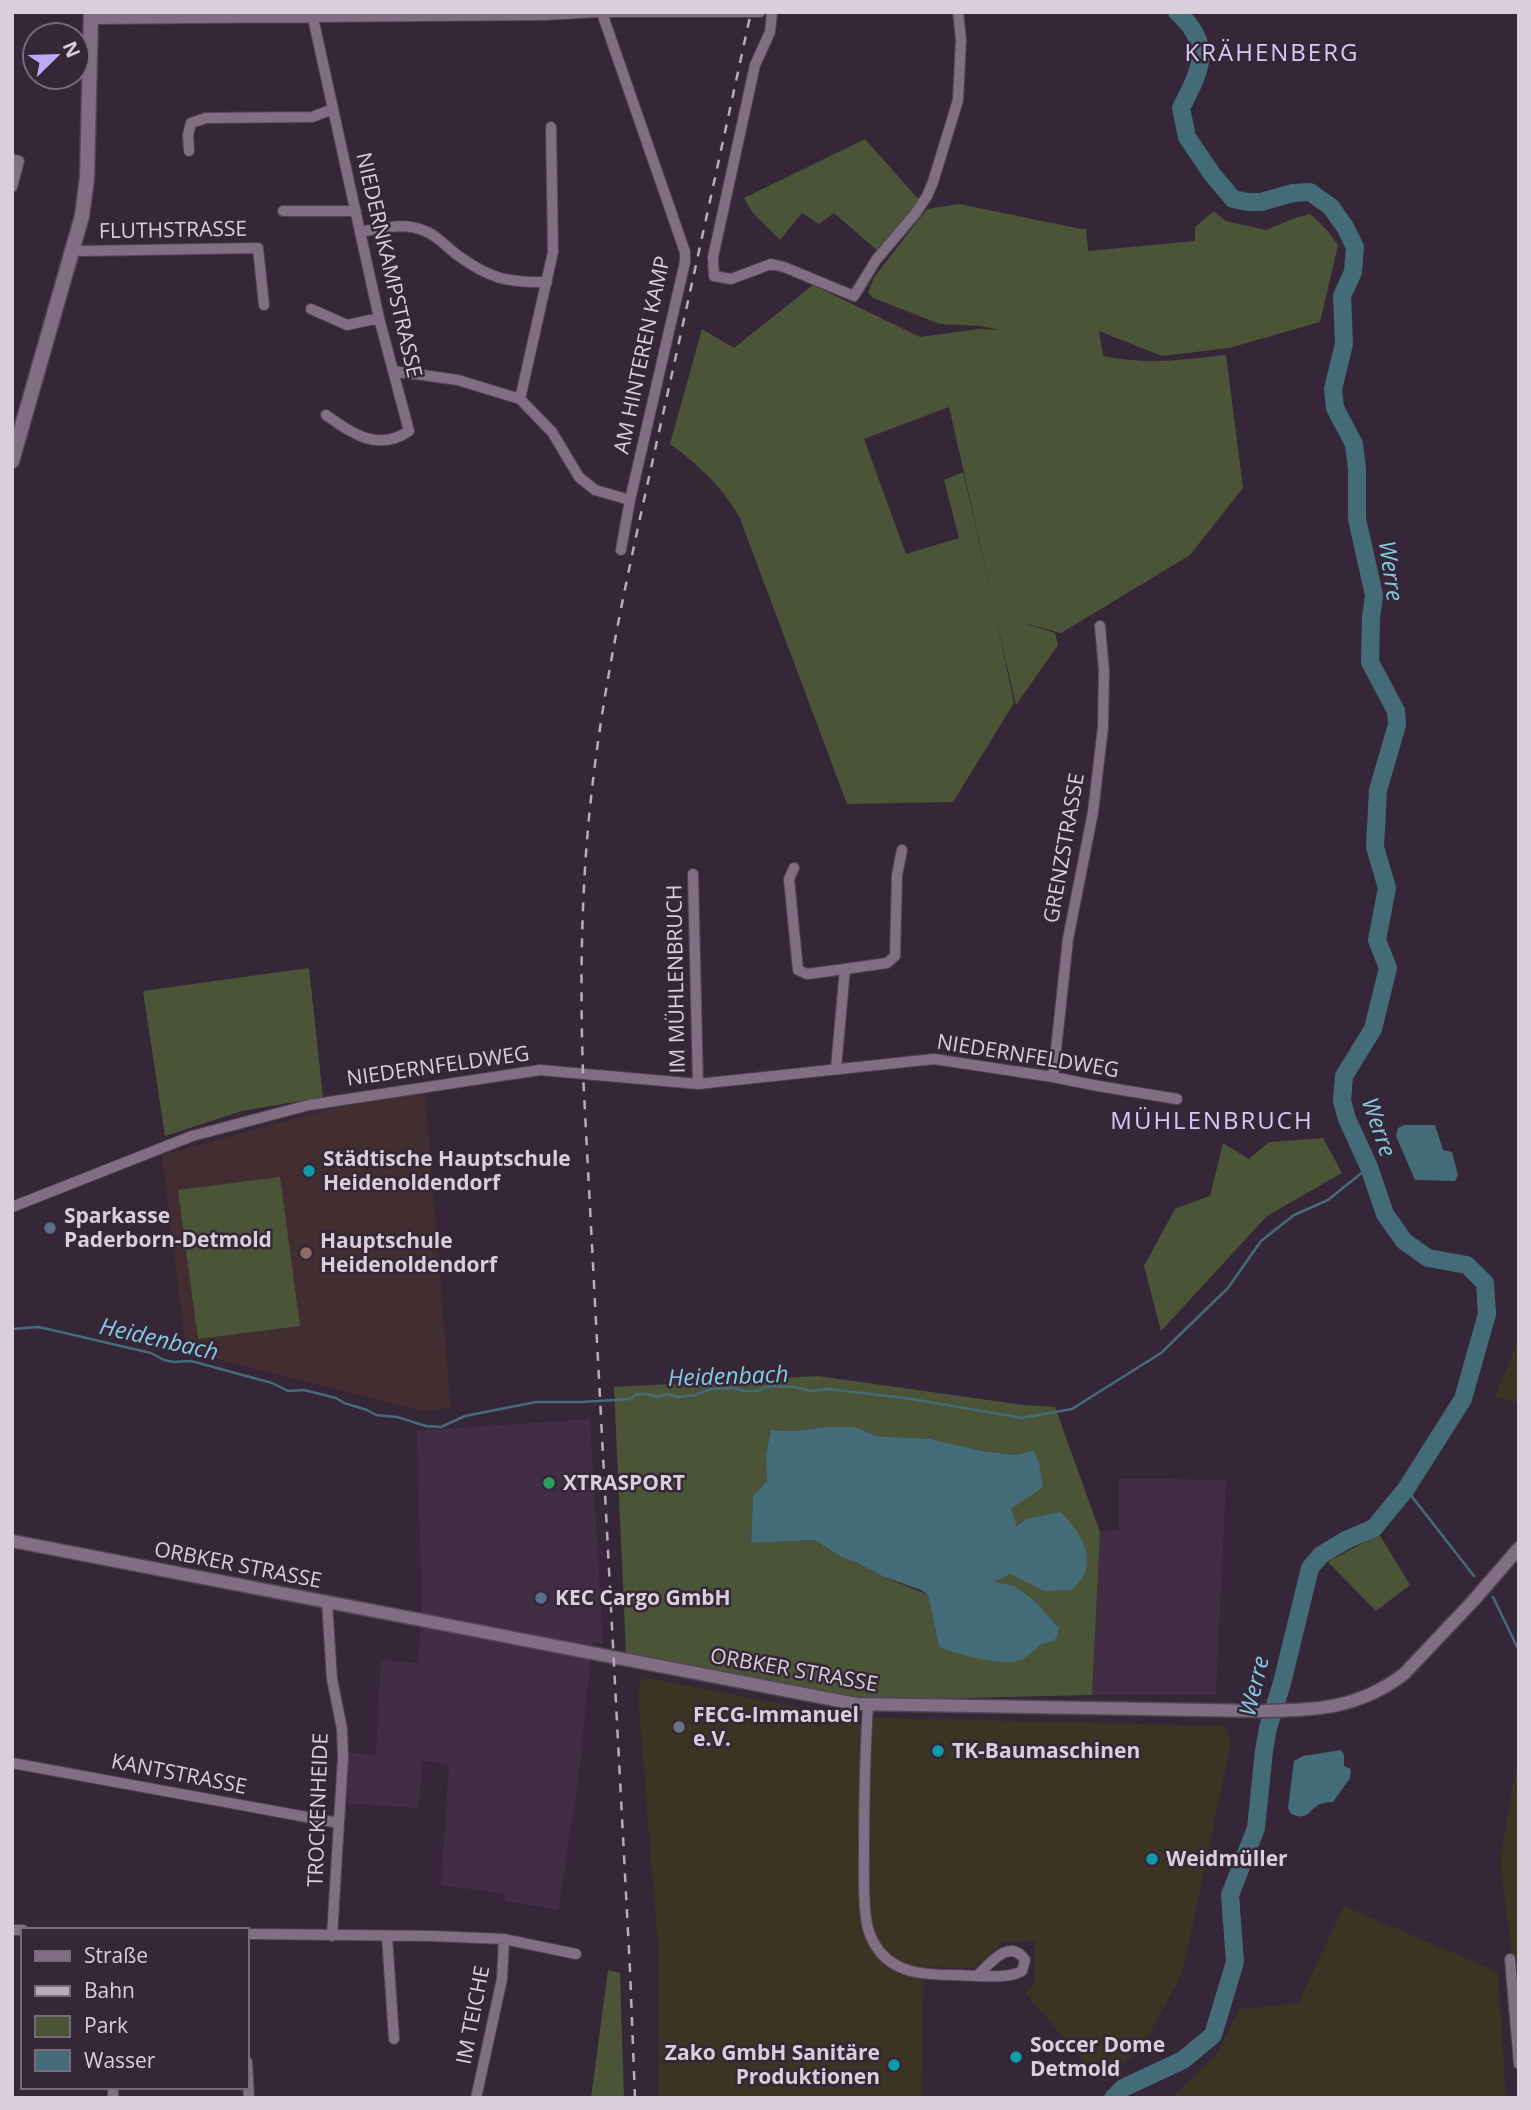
<svg xmlns="http://www.w3.org/2000/svg" width="1531" height="2110" font-family="'Open Sans',sans-serif">
  <rect width="100%" height="100%" fill="#352738"/>
  <path fill="#412e44" d="M590,1419L603,1643L593,1642L592,1645L578,1783L558,1910L505,1901V1894L441,1885L449,1764L422,1761L419,1808L345,1803L348,1753L376,1755L381,1660L418,1663L422,1611L417,1431Z
    M1119,1478L1226,1480L1216,1695H1092L1100,1532L1119,1530Z"/>
  <path fill="#3c3323" d="M1519,1339V1403L1495,1396Z
    M643,1677L850,1717L1226,1726L1231,1743L1183,1972L1145,2042L1137,2052L1102,2082L1025,1993L1035,1983V1941L1004,1942L973,1968L924,1967L922,2098H659V1957L639,1712V1686Z
    M1515,1773H1519V2009L1500,1863Z
    M1344,1906L1498,1972L1506,2098H1172L1216,2055L1239,2009L1298,2003Z"/>
  <path fill="#422e31" d="M425,1093L451,1408L422,1411L186,1351L162,1155L330,1109Z"/>
  <path fill="#4c5438" fill-rule="evenodd" d="M865,139L920,201L877,250L834,213L819,224L802,213L780,240L753,213L744,198Z
    M959,204L1081,229H1086L1088,251L1195,241V227L1214,211L1226,221L1266,230L1295,218L1310,214L1326,229L1338,245L1320,322L1229,348L1162,356L1099,331L1103,356C1150,365 1180,360 1226,355L1243,488L1190,555L1061,633L1021,622L1055,633L1058,645L1016,705L996,618L1014,703L953,802L847,804L739,516C720,485 699,465 670,444L702,329L734,348L813,285L920,337L979,329L1000,330L981,326L940,324L873,298L868,292L875,276L927,209ZM949,407L995,609L963,472L944,480L959,538L906,554L864,439Z
    M309,968L323,1097L242,1111L165,1136L143,991Z
    M1323,1138L1342,1173L1267,1216L1161,1331L1144,1266L1175,1209L1210,1196L1223,1143L1249,1159L1269,1142Z
    M280,1177L300,1326L198,1339L178,1190Z
    M818,1376L1024,1405L1055,1407L1100,1532L1092,1695L869,1700L626,1653L614,1387ZM827,1427H856L877,1436L931,1439L982,1451L1016,1455L1034,1450L1010,1510L1017,1526L1026,1519L1010,1574L993,1582L1036,1602L1059,1628L1048,1641L1019,1661L939,1647L928,1595L882,1576L856,1562L843,1558L814,1540L751,1543L753,1496L767,1481L771,1430L794,1431Z
    M1379,1534L1410,1585L1376,1611L1328,1562Z
    M608,1970L620,1973L624,2098H591Z"/>
  <path fill="#446c78" d="M1404,1125H1435L1443,1150L1452,1152L1458,1175L1455,1181L1415,1180L1396,1136L1398,1128Z
    M827,1427H856L877,1436L931,1439L982,1451L1016,1455L1034,1450L1039,1463L1043,1487L1011,1509L1017,1526L1026,1519L1061,1512C1075,1527 1093,1549 1085,1572C1084,1578 1076,1585 1072,1590L1044,1591L1010,1574L994,1582L1014,1586L1036,1602L1059,1628L1057,1637L1053,1641C1040,1642 1032,1655 1021,1660C1004,1667 956,1654 939,1647L928,1595L921,1590L882,1576L856,1562L843,1558L814,1540L751,1543L753,1496L767,1481L766,1456L771,1430L794,1431Z
    M1341,1750L1344,1755V1766L1351,1769L1350,1778L1333,1802C1329,1802 1323,1803 1320,1804C1307,1811 1309,1821 1291,1814L1288,1808L1294,1761L1303,1756Z"/>
  <g fill="none" stroke-linecap="round" stroke-linejoin="round">
    <path stroke="#446c78" stroke-width="2.5" d="M12,1329L39,1327L151,1353L164,1360L174,1362L191,1361L272,1383L288,1391L304,1390L336,1398L344,1403L367,1410L376,1415L397,1417L426,1426L441,1427L465,1416L536,1402H582L630,1399L637,1394H647L658,1397L667,1394L677,1397L695,1395L711,1389L734,1388L744,1391H757L768,1386L795,1387L810,1391L828,1389L912,1399L1022,1418L1072,1409L1161,1353L1228,1288L1261,1241L1294,1215L1328,1200L1369,1167
      M1406,1489L1474,1576
      M1493,1597L1519,1651"/>
    <path stroke="#446c78" stroke-width="18" d="M1113,2098L1123,2088L1183,2060L1213,2035L1235,1962L1230,1895L1256,1828L1264,1751L1268,1728L1282,1683L1310,1568L1321,1555L1346,1540L1374,1528L1406,1489L1463,1399L1487,1314L1485,1283L1467,1265L1428,1258L1404,1241L1385,1214L1369,1167L1347,1119L1342,1101L1344,1076L1373,1029L1388,968L1377,940L1387,888L1375,847L1378,790L1397,725L1396,711L1370,662L1371,618L1374,595L1357,519V469L1354,444L1335,408L1333,389L1344,344L1342,296L1353,272L1355,247L1345,227L1331,207L1310,192L1293,193L1261,202H1248L1233,199L1212,174L1187,137L1181,108C1201,69 1214,45 1177,12"/>
    <g stroke="#524553" stroke-width="12">
      <path id="minor" d="M598,12H760
        M772,12L770,32L755,65L713,257L714,276L731,279L771,264L784,267L854,296L876,260L915,214L927,196L933,182L958,100L961,40L958,12
        M602,13L685,252V262L630,500L621,550
        M313,18L379,318L409,431C378,452 353,434 326,415
        M91,19L545,15L597,12
        M189,151L188,135L191,123L206,118L312,117L333,109
        M12,159L19,161L12,187
        M283,211H356
        M360,232C381,228 404,222 425,231C436,235 446,246 456,254C488,278 507,283 547,282
        M73,249L82,251L258,248L264,305
        M311,309L347,325L379,318
        M393,371L458,380L520,399L552,432L579,477L595,490L630,500
        M520,399L553,252L551,127
        M794,868L789,879L798,970L807,974L845,969
        M693,874L698,1084
        M836,1068L845,969L887,963L895,956L897,875L902,850
        M1053,1077L1068,939L1093,812L1103,727L1104,671L1100,626
        M12,1207L192,1136L309,1105L540,1070L698,1084L934,1059L1053,1077L1098,1086L1177,1099
        M327,1602L332,1679L342,1729L343,1757L332,1936
        M868,1705C865,1753 864,1801 864,1849C864,1872 863,1896 866,1918C867,1930 873,1943 880,1952C898,1974 928,1975 954,1975C974,1975 1006,1980 1022,1971L1025,1960C1010,1938 991,1962 979,1974
        M12,1763L339,1823
        M12,1930H23
        M247,1934L432,1936L504,1939L576,1954
        M387,1936L394,2039
        M1510,1959L1519,2064
        M247,2062L249,2098
        M113,2087V2098
        M476,2098L502,1979L504,1939"/>
    </g>
    <g stroke="#524553" stroke-width="15">
      <path id="tertiary" d="M12,1541L856,1704L1261,1711C1316,1710 1358,1709 1404,1674L1474,1600L1519,1548"/>
    </g>
    <g stroke="#524553" stroke-width="17">
      <path id="secondary" d="M12,461L82,216L87,178L91,12"/>
    </g>
    <use href="#minor" stroke="#806f83" stroke-width="10"/>
    <use href="#tertiary" stroke="#806f83" stroke-width="12"/>
    <use href="#secondary" stroke="#806f83" stroke-width="14"/>
    <path stroke="#b7acb9" stroke-width="2.5" stroke-dasharray="9 9" stroke-linecap="butt" d="M635,2098L630,1970L583,1074C580,982 581,889 591,798C604,677 631,559 657,441C689,298 720,155 751,12"/>
  </g>
  <g fill="#0f9aa8" stroke="#352738" stroke-width="2.5">
    <circle cx="309" cy="1171" r="7"/>
    <circle cx="938" cy="1751" r="7"/>
    <circle cx="1152" cy="1859" r="7"/>
    <circle cx="1016" cy="2057" r="7"/>
    <circle cx="894" cy="2065" r="7"/>
  </g>
  <g fill="#5c6f8a" stroke="#352738" stroke-width="2.5">
    <circle cx="50" cy="1228" r="7"/>
    <circle cx="541" cy="1598" r="7"/>
  </g>
  <circle fill="#8d6e63" stroke="#352738" stroke-width="2.5" cx="306" cy="1253" r="7"/>
  <circle fill="#2e9e5b" stroke="#352738" stroke-width="2.5" cx="549" cy="1483" r="7"/>
  <circle fill="#6b7280" stroke="#352738" stroke-width="2.5" cx="679" cy="1727" r="7"/>
  <g text-anchor="middle" stroke-width="5" stroke-linejoin="round" paint-order="stroke">
    <g font-size="21" fill="#d9cfda" stroke="#352738">
      <text transform="translate(173 230) rotate(-1)" y="7">FLUTHSTRASSE</text>
      <text transform="translate(389 265) rotate(77)" y="7">NIEDERNKAMPSTRASSE</text>
      <text transform="translate(642 355) rotate(-78)" y="7">AM HINTEREN KAMP</text>
      <text transform="translate(1064 848) rotate(-80)" y="7">GRENZSTRASSE</text>
      <text transform="translate(676 979) rotate(-91)" y="7">IM MÜHLENBRUCH</text>
      <text transform="translate(1028 1056) rotate(9)" y="7">NIEDERNFELDWEG</text>
      <text transform="translate(438 1066) rotate(-8)" y="7">NIEDERNFELDWEG</text>
      <text transform="translate(238 1565) rotate(11)" y="7">ORBKER STRASSE</text>
      <text transform="translate(794 1670) rotate(10)" y="7">ORBKER STRASSE</text>
      <text transform="translate(179 1774) rotate(11)" y="7">KANTSTRASSE</text>
      <text transform="translate(318 1810) rotate(-88)" y="7">TROCKENHEIDE</text>
      <text transform="translate(473 2015) rotate(-79)" y="7">IM TEICHE</text>
    </g>
    <g font-size="21" font-weight="bold" fill="#d9cfda" stroke="#352738" text-anchor="start">
      <text x="323" y="1166">Städtische Hauptschule<tspan x="323" dy="24">Heidenoldendorf</tspan></text>
      <text x="64" y="1223">Sparkasse<tspan x="64" dy="24">Paderborn-Detmold</tspan></text>
      <text x="320" y="1248">Hauptschule<tspan x="320" dy="24">Heidenoldendorf</tspan></text>
      <text x="563" y="1490">XTRASPORT</text>
      <text x="555" y="1605">KEC Cargo GmbH</text>
      <text x="693" y="1722">FECG-Immanuel<tspan x="693" dy="24">e.V.</tspan></text>
      <text x="952" y="1758">TK-Baumaschinen</text>
      <text x="1166" y="1866">Weidmüller</text>
      <text x="1030" y="2052">Soccer Dome<tspan x="1030" dy="24">Detmold</tspan></text>
      <text x="880" y="2060" text-anchor="end">Zako GmbH Sanitäre<tspan x="880" dy="24">Produktionen</tspan></text>
    </g>
    <g font-size="23" font-style="italic" fill="#83cbe1" stroke="#352738">
      <text transform="translate(1391 571) rotate(82)" y="8">Werre</text>
      <text transform="translate(1379 1127) rotate(71)" y="8">Werre</text>
      <text transform="translate(159 1339) rotate(13)" y="8">Heidenbach</text>
      <text transform="translate(728 1376) rotate(-2)" y="8">Heidenbach</text>
      <text transform="translate(1254 1686) rotate(-76)" y="8">Werre</text>
    </g>
    <g font-size="24" letter-spacing="2" fill="#d3cbf6" stroke="#352738">
      <text x="1272" y="61">KRÄHENBERG</text>
      <text x="1212" y="1129">MÜHLENBRUCH</text>
    </g>
  </g>
  <rect width="1531" height="2110" fill="none" stroke="#d9cfda" stroke-width="28"/>
  <rect x="21" y="1928" width="228" height="161" fill="#352738" stroke="#776a79" stroke-width="2"/>
  <rect x="35" y="1951" width="35" height="10" fill="#806f83" stroke="#776a79" stroke-width="2"/>
  <text x="84" y="1963" font-size="21" fill="#d9cfda">Straße</text>
  <rect x="35" y="1986" width="35" height="10" fill="#b7acb9" stroke="#776a79" stroke-width="2"/>
  <text x="84" y="1998" font-size="21" fill="#d9cfda">Bahn</text>
  <rect x="35" y="2016" width="35" height="21" fill="#4c5438" stroke="#776a79" stroke-width="2"/>
  <text x="84" y="2033" font-size="21" fill="#d9cfda">Park</text>
  <rect x="35" y="2050" width="35" height="21" fill="#446c78" stroke="#776a79" stroke-width="2"/>
  <text x="84" y="2068" font-size="21" fill="#d9cfda">Wasser</text>
  <g transform="translate(56 56) rotate(67)"><circle r="33" fill="#352738" stroke="#776a79" stroke-width="2"/>
  <path d="M0-5L12 26L0 18L-12 26Z" fill="#bbaaf6"/>
  <text y="-10" font-size="19" font-weight="bold" text-anchor="middle" fill="#d9cfda">N</text>
  </g>
</svg>
